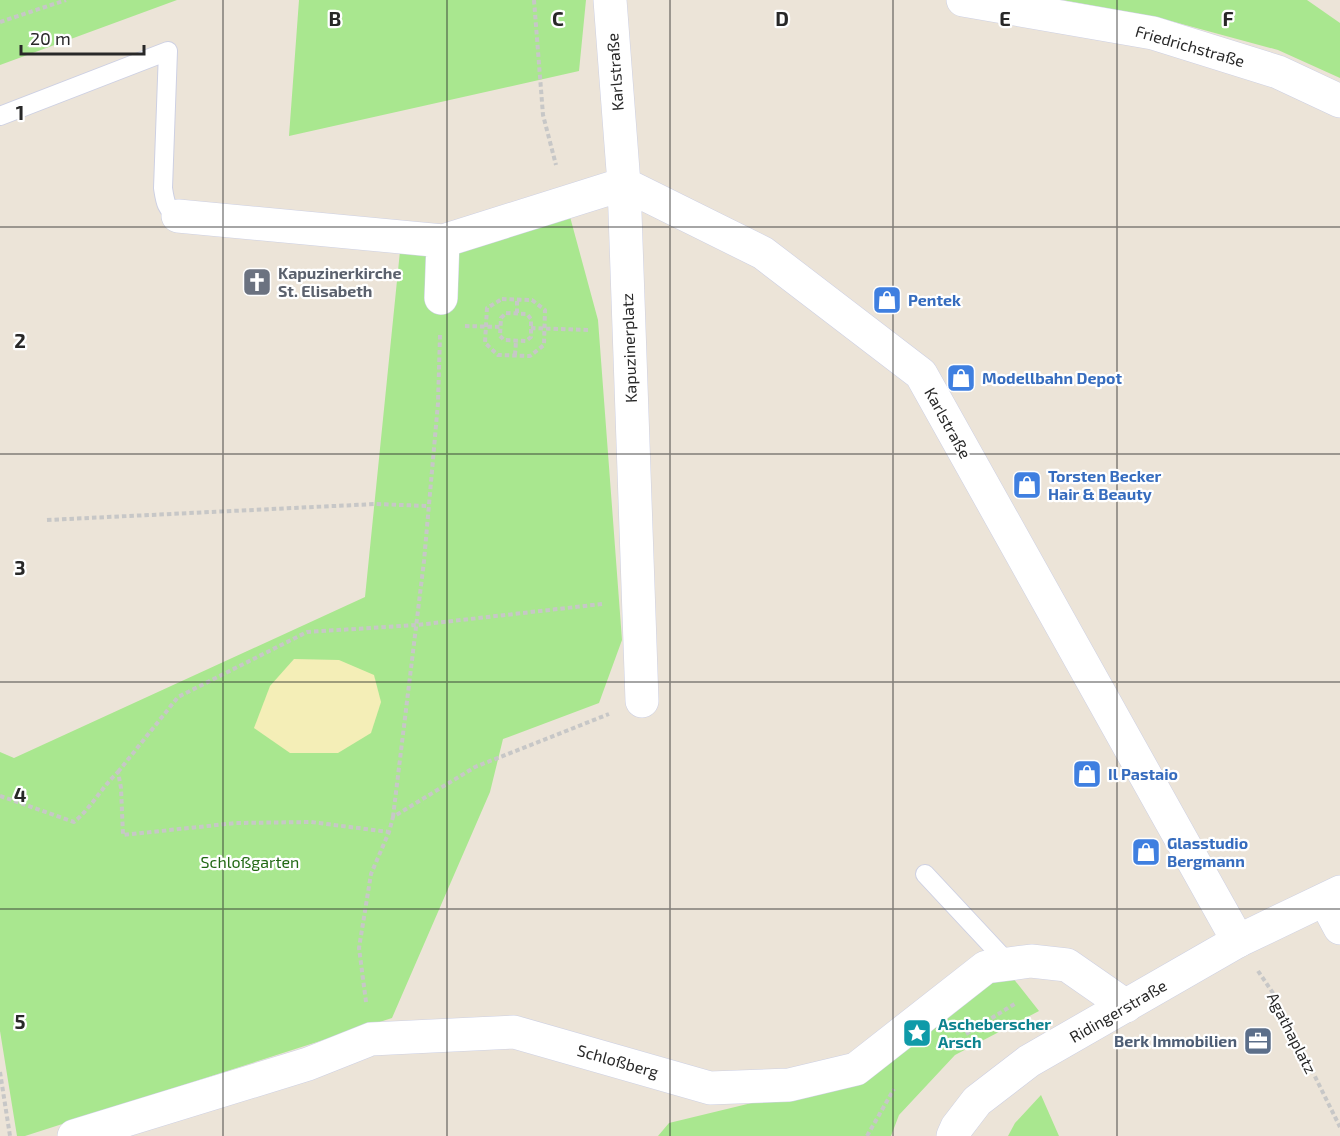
<svg xmlns="http://www.w3.org/2000/svg" width="1340" height="1136" font-family="'Exo 2',sans-serif">
  <rect width="100%" height="100%" fill="#ece4d8"/>
  <path fill="#a9e78f" d="M0,0H177L0,65Z
    M299,0H586L579,71L289,136Z
    M1062,0H1307L1340,23V78L1278,50L1156,17Z
    M566,202L598,320L622,640L599,703L503,739L490,792L392,1018L25,1136H17L0,1031V752L14,758L365,597L400,251Z
    M1009,973L1039,1011L955,1055L899,1115L891,1136H658L669,1123L818,1087Z
    M1041,1095L1059,1136H1008L1015,1123Z"/>
  <path fill="#f4eeb7" d="M294,659L339,660L374,675L381,702L371,733L338,753H290L254,728L270,686Z"/>
  <g fill="none" stroke-linecap="round" stroke-linejoin="round">
    <g stroke="#cdd0e3" stroke-width="20">
      <path id="lane" d="M0,116L168,51L163,188C165,201 166,210 178,216
        M925,874L1009,964"/>
    </g>
    <g stroke="#cdd0e3" stroke-width="34">
      <path id="street" d="M610,0L624,184L642,701
        M963,0L1153,33L1278,72L1340,101
        M624,184L763,253L921,374L1238,941
        M178,216L443,241
        M441,298L443,241L624,184
        M1325,900L1340,928
        M74,1136L308,1064L371,1039L514,1032L710,1088L789,1085L856,1069L986,967L1031,961L1067,965L1126,1006"/>
    </g>
    <g stroke="#cdd0e3" stroke-width="34">
      <path id="secondary" d="M953,1136L957,1127L977,1101L1029,1061L1238,941L1340,892"/>
    </g>
    <path stroke="#c7c7c7" stroke-width="4" stroke-dasharray="4.5 3" stroke-linecap="butt" d="M534,0L543,115L556,165
      M0,22L66,0
      M502,299L532,300L545,310L544,345L530,356L498,355L485,343L487,308Z
      M506,313L527,314L531,319V337L526,341L504,340L500,336L501,318Z
      M517,313V300
      M465,326L500,327
      M531,328L591,330
      M515,355L516,341
      M47,520L375,504L428,506
      M118,772L178,697L307,632L417,625L602,604
      M0,796L74,822C92,807 101,788 118,772L121,788L123,835L236,823L311,822L389,832
      M393,817L424,561L438,403L440,335
      M1258,971L1275,996L1340,1127
      M366,1002L359,948L371,874L389,832L393,817L475,767L609,714
      M966,1034L1016,1003
      M0,1072L10,1136
      M867,1136L894,1089"/>
    <use href="#lane" stroke="#fff" stroke-width="18"/>
    <use href="#street" stroke="#fff" stroke-width="33"/>
    <use href="#secondary" stroke="#fff" stroke-width="33"/>
  </g>
  <path fill="none" stroke="#282828" stroke-width="1.5" stroke-opacity="0.55" d="M223,0V1136M447,0V1136M670,0V1136M893,0V1136M1117,0V1136M0,227H1340M0,454H1340M0,682H1340M0,909H1340"/>
  <defs>
    <g id="church-square" transform="scale(1.5)"><rect x="-9" y="-9" width="18" height="18" rx="4" fill="#6b7280" stroke="#fff"/><path d="M-1.2-6h2.4v3.5h3.3v2.4h-3.3V6h-2.4V-.1h-3.3v-2.4h3.3Z" fill="#fff"/></g>
    <g id="shop-square" transform="scale(1.5)"><rect x="-9" y="-9" width="18" height="18" rx="4" fill="#3f7fe0" stroke="#fff"/><path d="M-5-2.5h2.3a2.7 3.5 0 0 1 5.4 0H5L5.5 6h-11ZM-1.5-2.5h3a1.5 2.3 0 0 0-3 0Z" fill="#fff"/></g>
    <g id="sight-square" transform="scale(1.5)"><rect x="-9" y="-9" width="18" height="18" rx="4" fill="#0f9aa8" stroke="#fff"/><path d="M0-6L1.8-2.2L6-1.7L2.9 1.2L3.7 5.4L0 3.3L-3.7 5.4L-2.9 1.2L-6-1.7L-1.8-2.2Z" fill="#fff"/></g>
    <g id="office-square" transform="scale(1.5)"><rect x="-9" y="-9" width="18" height="18" rx="4" fill="#5c6f8a" stroke="#fff"/><path d="M-6-3h4V-5.5h4V-3h4V5H-6ZM-1-4.5V-3h2v-1.5ZM-6 0V1H6V0Z" fill="#fff"/></g>
  </defs>
  <g fill-rule="evenodd">
    <use href="#church-square" x="257" y="282"/>
    <use href="#shop-square" x="887" y="300"/>
    <use href="#shop-square" x="961" y="378"/>
    <use href="#shop-square" x="1027" y="485"/>
    <use href="#shop-square" x="1087" y="774"/>
    <use href="#shop-square" x="1146" y="852"/>
    <use href="#sight-square" x="917" y="1033"/>
    <use href="#office-square" x="1258" y="1041"/>
  </g>
  <g text-anchor="middle" stroke-width="4.5" stroke-linejoin="round" paint-order="stroke">
    <g font-size="16" fill="#282828" stroke="#fff">
      <text transform="translate(1190 46) rotate(16)" y="6">Friedrichstraße</text>
      <text transform="translate(615 72) rotate(-94)" y="6">Karlstraße</text>
      <text transform="translate(629 348) rotate(-92)" y="6">Kapuzinerplatz</text>
      <text transform="translate(948 423) rotate(61)" y="6">Karlstraße</text>
      <text transform="translate(1118 1011) rotate(-30)" y="6">Ridingerstraße</text>
      <text transform="translate(1292 1033) rotate(63)" y="6">Agathaplatz</text>
      <text transform="translate(618 1061) rotate(16)" y="6">Schloßberg</text>
    </g>
    <g font-size="16" font-weight="bold" fill="#5b616d" stroke="#fff" text-anchor="start">
      <text x="278" y="279">Kapuzinerkirche<tspan x="278" dy="18">St. Elisabeth</tspan></text>
    </g>
    <g font-size="16" font-weight="bold" fill="#366cbe" stroke="#fff" text-anchor="start">
      <text x="908" y="306">Pentek</text>
      <text x="982" y="384">Modellbahn Depot</text>
      <text x="1048" y="482">Torsten Becker<tspan x="1048" dy="18">Hair &amp; Beauty</tspan></text>
      <text x="1108" y="780">Il Pastaio</text>
      <text x="1167" y="849">Glasstudio<tspan x="1167" dy="18">Bergmann</tspan></text>
    </g>
    <g font-size="16" fill="#226914" stroke="#fff">
      <text x="250" y="868">Schloßgarten</text>
    </g>
    <g font-size="16" font-weight="bold" fill="#0d838f" stroke="#fff" text-anchor="start">
      <text x="938" y="1030">Ascheberscher<tspan x="938" dy="18">Arsch</tspan></text>
    </g>
    <g font-size="16" font-weight="bold" fill="#4e5e75" stroke="#fff" text-anchor="end">
      <text x="1237" y="1047">Berk Immobilien</text>
    </g>
  </g>
  <g font-size="20" text-anchor="middle" font-weight="bold" fill="#282828" stroke="#fff" stroke-width="4.5" stroke-linejoin="round" paint-order="stroke">
    <text x="335" y="26">B</text>
    <text x="558" y="26">C</text>
    <text x="782" y="26">D</text>
    <text x="1005" y="26">E</text>
    <text x="1228" y="26">F</text>
    <text x="20" y="120">1</text>
    <text x="20" y="348">2</text>
    <text x="20" y="575">3</text>
    <text x="20" y="802">4</text>
    <text x="20" y="1029">5</text>
  </g>
  <path d="M21 45v9h123v-9" fill="none" stroke="#282828" stroke-width="3"/>
  <text x="30" y="45" font-size="18" fill="#282828" stroke="#ffffff" stroke-width="4.5" paint-order="stroke">20 m</text>
</svg>
